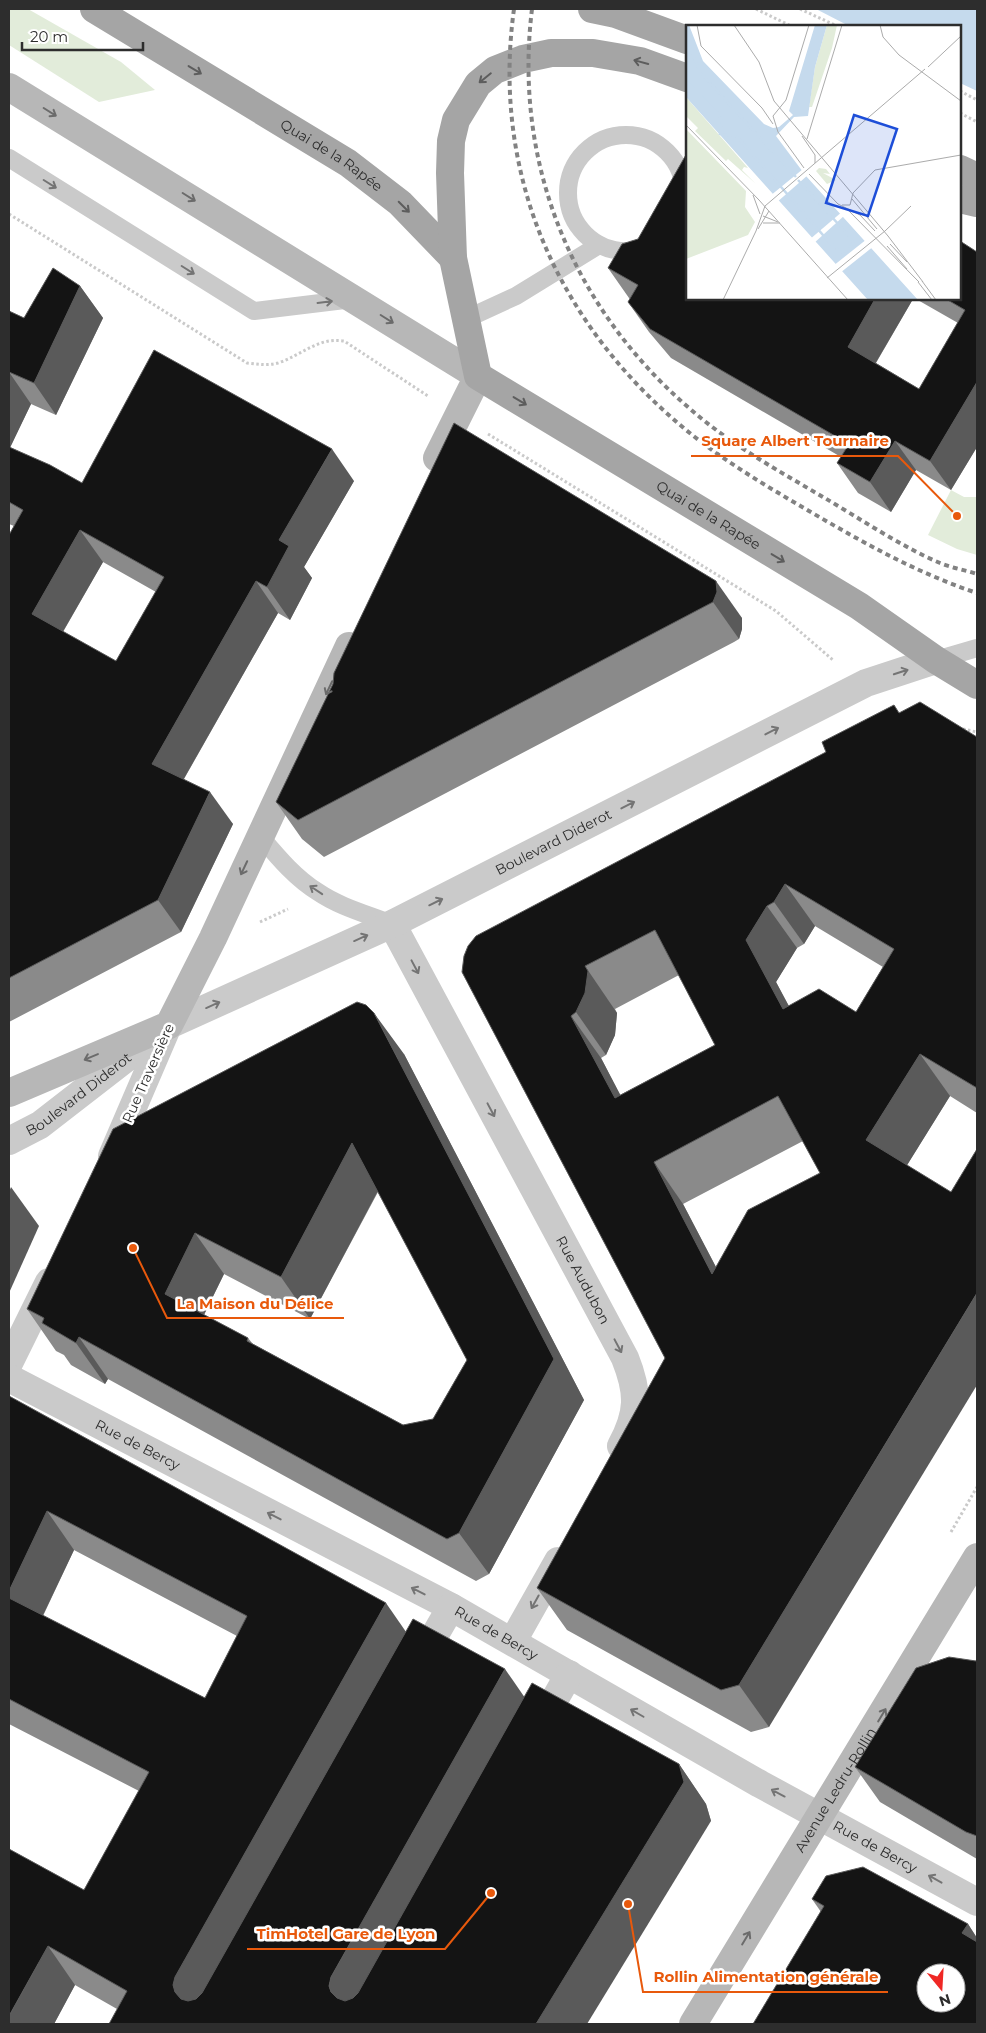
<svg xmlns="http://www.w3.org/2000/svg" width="986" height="2033" viewBox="0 0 986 2033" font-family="Montserrat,sans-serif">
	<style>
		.green { fill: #e2ecda }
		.water { fill: #c5daed }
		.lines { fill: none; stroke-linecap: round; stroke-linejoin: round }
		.path { stroke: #cacaca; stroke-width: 3; stroke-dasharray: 2.5 2.5; stroke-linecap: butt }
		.lane { stroke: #cacaca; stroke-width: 18 }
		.street { stroke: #cacaca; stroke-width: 28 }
		.secondary { stroke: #b7b7b7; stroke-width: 28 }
		.primary { stroke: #a5a5a5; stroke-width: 28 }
		.rail { stroke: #828282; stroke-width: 4; stroke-dasharray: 5 4; stroke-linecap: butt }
		.wall { fill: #8a8a8a; fill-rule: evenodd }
		.shaded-wall { fill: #5a5a5a }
		.building { fill: #141414; stroke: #5a5a5a; fill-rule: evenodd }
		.oneway { stroke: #5d5d5d }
		.oneway2 { stroke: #6b6b6b }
		.oneway3 { stroke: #747474 }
		.labels { text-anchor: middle; stroke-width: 5; stroke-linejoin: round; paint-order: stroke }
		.street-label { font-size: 14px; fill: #2d2d2d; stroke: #fff }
		.inset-river { fill: none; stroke: #c5daed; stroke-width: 2.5 }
		.inset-road { fill: none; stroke: #ababab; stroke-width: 1 }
		.view { fill: #1d4ed8; fill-opacity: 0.15; stroke: #1d4ed8; stroke-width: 2.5 }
		.inset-edge { fill: none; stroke: #2d2d2d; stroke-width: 2.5 }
		.leader { fill: none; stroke: #e8590c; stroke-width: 2 }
		.callout-dot { fill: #e8590c; stroke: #fff; stroke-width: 2 }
		.callout-label { font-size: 15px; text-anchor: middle; font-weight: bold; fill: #e8590c; stroke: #fff; stroke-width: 5; stroke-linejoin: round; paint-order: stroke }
	</style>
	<rect width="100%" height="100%" fill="#fff"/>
	<g class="green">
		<path d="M9,9H28L121,62L155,90L99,102L9,45Z"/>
		<path d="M951,490L964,497H977V555L957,549L928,535Z"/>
	</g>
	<path class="water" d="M816,9H977V91L960,83V26H849Z"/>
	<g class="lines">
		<g class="path">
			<path d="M756,9L791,26"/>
			<path d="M800,9L837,26"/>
			<path d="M960,91L977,100"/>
			<path d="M960,113L977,122"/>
			<path d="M9,214L247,363C258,364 268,366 278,363C302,355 318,337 344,341L428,396"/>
			<path d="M488,434L776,611L833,660"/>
			<path d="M963,729L977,732"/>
			<path d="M260,922L288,909"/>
			<path d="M951,1532L977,1487"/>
		</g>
		<g class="lane">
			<circle cx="626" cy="193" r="58"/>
			<path d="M9,158L254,311L353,299"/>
			<path d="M466,319L516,296L599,245"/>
			<path d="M936,660L977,648"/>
			<path d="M260,836C277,856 295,878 318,892C340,907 367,914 392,924"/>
		</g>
		<g class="street">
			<path id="s1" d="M392,924L625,1358C639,1393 639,1413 621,1446"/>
			<path id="s2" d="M9,1141L40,1125L169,1025L392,924L866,683L936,660"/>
			<path d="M112,1156L167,1028"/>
			<path d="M9,1363L49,1282"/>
			<path id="s3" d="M9,1378L451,1607L760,1784L977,1902"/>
			<path d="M513,1641L558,1561"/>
			<path d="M418,1664L451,1607"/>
			<path d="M538,1729L569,1674"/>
		</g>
		<g class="secondary">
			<path d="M9,87L478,376L437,458"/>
			<path d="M9,1093L169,1025L213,938L349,646"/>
			<path id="s4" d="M693,2024L977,1557"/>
		</g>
		<g class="primary">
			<path id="s5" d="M94,9L348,163L400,203L453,258"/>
			<path d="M592,9L616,14L687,40"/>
			<path id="s6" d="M687,78L640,61L593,53H551L523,59L495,70L478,84L456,120L451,141L450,173L453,258L478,376L859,606L936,660L977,685"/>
			<path d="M960,169L977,177"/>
			<path d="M960,199L977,203"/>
		</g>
		<g class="rail">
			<path d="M514,9C492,167 552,312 671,417C712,454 761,483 809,511C864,543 917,573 977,593"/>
			<path d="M532,9C513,163 572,307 689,408C730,444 777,470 823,497C859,518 902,547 940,563C952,568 965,570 977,574"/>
		</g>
	</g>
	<g class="wall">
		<path d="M977,252V447L951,490L916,470L891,512L858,493L837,463L841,457L671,358L649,332L628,302L630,299L629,298L608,268L687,299H913L876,363L919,389L958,323L916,299H960Z"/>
		<path d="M80,286L103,318L56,415L31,404L10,447L82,483L354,481L304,567L312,578L290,620L278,613L184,779L233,824L181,932L9,1022V535L14,526L9,524V311L24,318ZM103,562L156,592L116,661L63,632Z"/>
		<path d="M454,423L742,618V629L739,639L734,642L324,857L302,839L276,802L333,684Z"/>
		<path d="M977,737V1113L950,1096L907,1165L769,1727L751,1732L567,1630L537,1588L665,1358L462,972ZM815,926L883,967L856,1012L789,1006L776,982L797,948L804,944ZM679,975L715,1045L620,1095L601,1058L606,1055L615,1035L617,1013L615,1009ZM803,1141L820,1173L716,1267L683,1204Z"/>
		<path d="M404,1054L584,1400L489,1574L476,1581L108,1379L105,1384L71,1365L64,1355L56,1351L27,1309ZM378,1192L467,1360L433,1419L403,1425L253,1344L248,1338L204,1315L224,1274L310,1319Z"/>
		<path d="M9,1396L406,1632L525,1697L679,1764L706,1804L711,1821L117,2009L75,1985L54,2024L9,1849L84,1890L139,1791L9,1724ZM74,1550L237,1636L205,1698L43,1616Z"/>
		<path d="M977,1659V1859L880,1802L855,1767L976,1661Z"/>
		<path d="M812,1899L968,1924L977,1938V2024L821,1912Z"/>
	</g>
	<g class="shaded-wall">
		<path d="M80,286L103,318L56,415L34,383Z"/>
		<path d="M875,299H913L868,376L848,347Z"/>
		<path d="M9,372L31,404L9,450Z"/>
		<path d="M977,382V447L951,490L930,461Z"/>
		<path d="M895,441L916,470L891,512L870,482Z"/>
		<path d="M332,449L354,481L304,567L312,578L290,620L267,587L279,540Z"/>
		<path d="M80,530L103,562L54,647L32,614Z"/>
		<path d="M256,581L278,613L174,796L152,764Z"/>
		<path d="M716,581L742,618V629L739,639L713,602Z"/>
		<path d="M210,792L233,824L181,932L158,900Z"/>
		<path d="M785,884L815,926L804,944L774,902Z"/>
		<path d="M767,906L797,948L776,982L813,1052L783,1009L746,940Z"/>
		<path d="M585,966L617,1013L615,1035L606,1055L576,1012Z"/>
		<path d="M374,1013L404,1054L584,1400L489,1574L459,1533L554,1359Z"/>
		<path d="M571,1016L601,1058L644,1140L615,1098Z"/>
		<path d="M920,1054L950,1096L896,1183L866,1140Z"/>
		<path d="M352,1143L381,1185L310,1319L281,1277Z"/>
		<path d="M654,1162L683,1204L742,1317L712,1274Z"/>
		<path d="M11,1187L39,1226L9,1293V1192Z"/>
		<path d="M195,1233L224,1274L194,1335L165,1294Z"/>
		<path d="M977,1293V1385L769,1727L739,1685Z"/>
		<path d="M79,1337L108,1379L105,1384L76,1343Z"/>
		<path d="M47,1511L74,1550L33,1636L9,1601V1591Z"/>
		<path d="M386,1603L413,1642L200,2024L175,1992L173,1985L175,1977Z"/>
		<path d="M505,1669L532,1708L357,2024L331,1992L329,1986L331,1977Z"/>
		<path d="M679,1764L706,1804L711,1821L587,2024H536Z"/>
		<path d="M968,1924L977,1938V1955L962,1933Z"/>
		<path d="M48,1946L75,1985L54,2024H9V2016Z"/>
	</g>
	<g class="building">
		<path d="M687,153V299H875L848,347L919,389L965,310L946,299H960V241L977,252V382L930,461L895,441L870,482L837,463L849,444L650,329L628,302L638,285L608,268L622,244L638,239Z"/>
		<path d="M53,268L80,286L34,383L9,372V311L24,318Z"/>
		<path d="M154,350L332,449L279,540L289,546L267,587L256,581L152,764L210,792L158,900L9,978V535L23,510L9,502V447L50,465L82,483ZM80,530L164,577L116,661L32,614Z"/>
		<path d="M454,423L716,581L717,592L713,602L298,820L276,802L333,684L334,673Z"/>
		<path d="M920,702L977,737V1088L920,1054L866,1140L951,1192L977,1149V1293L739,1685L721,1690L537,1588L665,1358L462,972L464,956L468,946L476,936L826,752L822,742L894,705L899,713ZM785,884L894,949L856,1012L819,989L783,1009L746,940L767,906L774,902ZM655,930L715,1045L615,1098L571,1016L576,1012L585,993L588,971L585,966ZM778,1096L820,1173L748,1210L712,1274L654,1162Z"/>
		<path d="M357,1002L366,1005L374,1013L554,1359L459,1533L447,1539L79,1337L76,1343L42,1323L44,1318L27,1309L113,1129ZM352,1143L467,1360L433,1419L403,1425L247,1341L248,1338L165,1294L195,1233L281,1277Z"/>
		<path d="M9,1396L386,1603L175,1977L173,1985L175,1992L181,1999L188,2001L196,1999L202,1993L413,1619L505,1669L331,1977L329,1986L331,1992L337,1998L345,2001L353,1998L358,1993L532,1683L679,1764L684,1782L536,2024H109L127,1991L48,1946L9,2016V1849L84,1890L149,1772L9,1699V1598L205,1698L247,1616L47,1511L9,1591Z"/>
		<path d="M949,1657L976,1661L977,1659V1836L966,1832L855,1767L916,1668Z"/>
		<path d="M863,1867L968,1924L962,1933L977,1942V2024H753L824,1906L812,1899L826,1876ZM926,1973H956V2003H926Z"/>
	</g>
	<defs><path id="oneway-shaft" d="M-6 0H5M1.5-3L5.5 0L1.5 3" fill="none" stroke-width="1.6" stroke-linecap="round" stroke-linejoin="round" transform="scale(1.25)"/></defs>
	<g class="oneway">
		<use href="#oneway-shaft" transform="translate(641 62) rotate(-165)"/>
		<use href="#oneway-shaft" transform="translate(195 70) rotate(31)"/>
		<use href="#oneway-shaft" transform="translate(485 78) rotate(141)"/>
		<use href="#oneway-shaft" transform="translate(404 207) rotate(45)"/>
		<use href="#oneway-shaft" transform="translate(520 401) rotate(31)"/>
		<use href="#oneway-shaft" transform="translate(778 558) rotate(31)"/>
	</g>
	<g class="oneway2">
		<use href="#oneway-shaft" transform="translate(50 112) rotate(32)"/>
		<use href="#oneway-shaft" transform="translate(189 197) rotate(32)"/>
		<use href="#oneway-shaft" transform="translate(387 319) rotate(32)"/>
		<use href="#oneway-shaft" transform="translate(329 688) rotate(115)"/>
		<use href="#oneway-shaft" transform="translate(244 868) rotate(115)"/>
		<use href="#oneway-shaft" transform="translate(91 1057) rotate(157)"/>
		<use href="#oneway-shaft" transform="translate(882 1715) rotate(-59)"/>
		<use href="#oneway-shaft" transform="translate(746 1938) rotate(-59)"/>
	</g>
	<g class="oneway3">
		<use href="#oneway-shaft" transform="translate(50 184) rotate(32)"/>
		<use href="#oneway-shaft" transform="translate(188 270) rotate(32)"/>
		<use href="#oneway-shaft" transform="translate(325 302) rotate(-7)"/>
		<use href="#oneway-shaft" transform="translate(901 672) rotate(-18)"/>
		<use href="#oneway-shaft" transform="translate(772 731) rotate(-27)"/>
		<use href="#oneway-shaft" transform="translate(628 805) rotate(-27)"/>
		<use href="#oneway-shaft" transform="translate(316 890) rotate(-146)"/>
		<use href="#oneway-shaft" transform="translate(436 902) rotate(-26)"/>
		<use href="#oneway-shaft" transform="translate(361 938) rotate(-24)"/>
		<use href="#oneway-shaft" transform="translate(415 967) rotate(62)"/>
		<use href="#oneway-shaft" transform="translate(213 1005) rotate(-24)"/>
		<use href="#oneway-shaft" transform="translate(491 1110) rotate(62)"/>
		<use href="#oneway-shaft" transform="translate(618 1346) rotate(62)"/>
		<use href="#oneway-shaft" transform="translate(274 1516) rotate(-153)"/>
		<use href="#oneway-shaft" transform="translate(418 1591) rotate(-153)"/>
		<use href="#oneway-shaft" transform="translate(535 1602) rotate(119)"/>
		<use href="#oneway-shaft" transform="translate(637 1713) rotate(-150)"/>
		<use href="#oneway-shaft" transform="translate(778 1793) rotate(-152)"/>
		<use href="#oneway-shaft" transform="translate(935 1879) rotate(-151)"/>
	</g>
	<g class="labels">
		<g class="street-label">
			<text dy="5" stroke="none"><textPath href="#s5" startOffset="279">Quai de la Rapée</textPath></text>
			<text dy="5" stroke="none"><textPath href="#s6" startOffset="791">Quai de la Rapée</textPath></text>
			<text dy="5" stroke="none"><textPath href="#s2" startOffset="624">Boulevard Diderot</textPath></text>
			<text transform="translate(148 1073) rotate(-66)" y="5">Rue Traversière</text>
			<text dy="5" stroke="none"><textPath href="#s2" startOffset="84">Boulevard Diderot</textPath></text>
			<text dy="5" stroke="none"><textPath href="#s1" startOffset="404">Rue Audubon</textPath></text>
			<text dy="5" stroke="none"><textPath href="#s3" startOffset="145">Rue de Bercy</textPath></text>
			<text dy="5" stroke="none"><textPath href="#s3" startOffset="550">Rue de Bercy</textPath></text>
			<text dy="5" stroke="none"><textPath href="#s4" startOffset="274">Avenue Ledru-Rollin</textPath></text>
			<text dy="5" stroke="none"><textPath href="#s3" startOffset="985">Rue de Bercy</textPath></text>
		</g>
	</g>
	<g transform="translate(686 25)">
		<rect width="275" height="275" fill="#fff"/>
		<path d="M141,0H151L146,23L126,82H123L129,42ZM0,72L62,143L58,142L56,145L70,159L42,134L40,136L9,106L12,103L0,91ZM0,104L60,166L59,182L69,197L62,210L0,234ZM133,143L140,144L144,149L137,148L150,155L141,159L130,146Z" fill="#e2ecda"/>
		<path d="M0,0H3L17,36L78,99L87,103L93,102L107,90L103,86L129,0H141L129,42L122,91L108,92L90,111L120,151L232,275H182L0,72Z" fill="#c5daed"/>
		<path d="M117,144L122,150L90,178L84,171ZM157,186L159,190L127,219L123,215ZM181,214L188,221L154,248L147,241Z" fill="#fff"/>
		<path class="inset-river" d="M0,13L14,47L110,152M0,56L31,87L36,96L34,109L49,111L55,116L144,218L155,227L163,225L167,217L165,213L112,155"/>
		<path class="inset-road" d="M11,0L15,21L76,83L87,99M48,0L73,37L88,76L202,211L237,257M194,0L197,12L213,30L275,76M242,42L275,11M0,100L73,175L162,275M116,111L129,130V138M121,114L156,0M118,143L92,107L87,91L100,75L123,0M123,149L152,179L174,190L189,206M167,168L189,145L275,130M67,170L74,189M166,174L191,204M156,180H164L167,168M162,185L233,257M77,191L92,197M77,198H94M72,204L83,186M204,219L221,237M201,221L221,244M141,253L199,206L225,181M236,256L250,275M232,257L246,275M37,275L70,206L79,181L239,44"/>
		<path class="view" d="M168,90L211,104L182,191L140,178Z"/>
		<rect width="275" height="275" class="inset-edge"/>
	</g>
	<path class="leader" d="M957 516L898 456H691M133 1248L167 1318H344M491 1893L445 1949H247M628 1904L643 1992H888"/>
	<g class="callout-dot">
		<circle cx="957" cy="516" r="5"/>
		<circle cx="133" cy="1248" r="5"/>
		<circle cx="491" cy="1893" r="5"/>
		<circle cx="628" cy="1904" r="5"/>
	</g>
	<g class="callout-label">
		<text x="795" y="446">Square Albert Tournaire</text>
		<text x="255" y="1309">La Maison du Délice</text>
		<text x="346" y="1939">TimHotel Gare de Lyon</text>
		<text x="766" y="1982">Rollin Alimentation générale</text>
	</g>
	<rect width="986" height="2033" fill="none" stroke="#2d2d2d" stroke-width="20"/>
	<g transform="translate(941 1988) rotate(162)"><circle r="24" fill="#ffffff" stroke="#ababab"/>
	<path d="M0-4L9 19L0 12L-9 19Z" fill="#ef2825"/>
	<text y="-8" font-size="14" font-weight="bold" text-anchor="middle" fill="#2d2d2d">N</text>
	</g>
	<path d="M22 42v8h121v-8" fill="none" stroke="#2d2d2d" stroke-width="2.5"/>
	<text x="30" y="42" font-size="15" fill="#2d2d2d" stroke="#ffffff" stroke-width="4" paint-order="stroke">20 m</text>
</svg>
